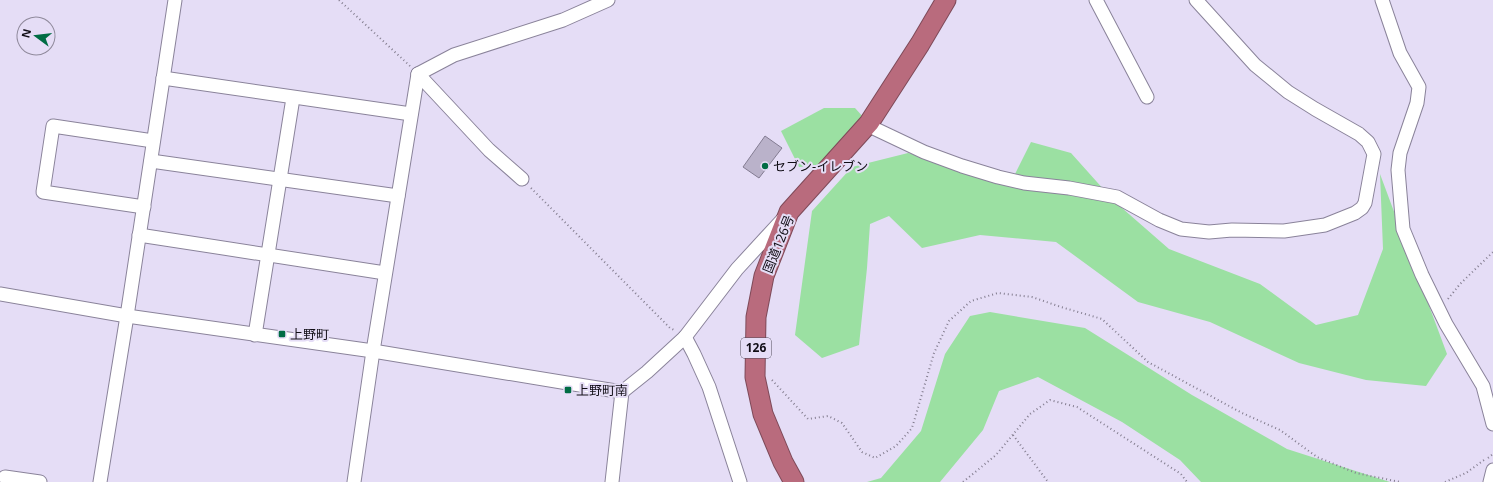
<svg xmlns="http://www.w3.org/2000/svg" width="1493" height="482" viewBox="0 0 1493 482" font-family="'Noto Sans','Noto Sans JP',sans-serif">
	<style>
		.green { fill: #9be0a2 }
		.building { fill: #bab2ca; stroke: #837c92 }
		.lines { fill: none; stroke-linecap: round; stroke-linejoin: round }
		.minor-casing { stroke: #8a839a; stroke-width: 15 }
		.highway-casing { stroke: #7e4a59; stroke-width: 21 }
		.path { stroke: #847e90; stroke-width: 2; stroke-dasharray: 1 3; stroke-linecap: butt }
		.minor { stroke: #fff; stroke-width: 13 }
		.highway { stroke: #b96b7d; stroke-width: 19 }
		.poi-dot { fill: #006c44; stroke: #e5ddf6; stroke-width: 1.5 }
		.labels { text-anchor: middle; stroke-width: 4; stroke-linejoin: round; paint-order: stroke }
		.shield { fill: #e5ddf6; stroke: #504b58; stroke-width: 1 }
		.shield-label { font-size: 12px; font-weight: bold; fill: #100d15 }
		.poi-label { font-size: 13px; fill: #100d15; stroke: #e5ddf6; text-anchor: start }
		.street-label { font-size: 13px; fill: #100d15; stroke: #e5ddf6 }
	</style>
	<rect width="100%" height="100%" fill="#e5ddf6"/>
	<g class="green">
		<path d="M824,108H855L864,118L821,165L799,167L781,131Z"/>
		<path d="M1031,142L1071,153L1114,201L1169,249L1260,284L1316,325L1358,315L1383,249L1380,174L1447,354L1426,386L1366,380L1299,363L1210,322L1138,302L1056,242L980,235L922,248L889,216L870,224L867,268L859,345L822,358L795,335L812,211L852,167L908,153L982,173L1013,178Z"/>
		<path d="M990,312L1085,328L1192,395L1287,449L1390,482H1201L1180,460L1122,422L1038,377L999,391L983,430L940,482H867L881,478L921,431L945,354L970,316Z"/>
	</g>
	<path class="building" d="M765,136L782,148L759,178L743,167Z"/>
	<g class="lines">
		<g class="minor-casing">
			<g id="minor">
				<path d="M1096,0L1147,97"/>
				<path d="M1382,0L1400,53L1419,87L1417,103L1400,153L1398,170L1403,229L1422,275L1446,324L1483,386L1493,424"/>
				<path d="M418,74L454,55L563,20L608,0"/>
				<path d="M418,74L489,150L522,179"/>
				<path d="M163,78L411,114"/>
				<path d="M867,125L924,152L962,166L998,177L1024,183L1069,188L1117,197L1159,220L1181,229L1209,232L1232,230L1284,231L1325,225L1355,213L1362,208L1365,203L1374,154L1368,142L1359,134L1315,109L1288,92L1255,65L1196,0"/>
				<path d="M151,161L398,196"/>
				<path d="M144,207L43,192L53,126L153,141"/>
				<path d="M139,235L385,273"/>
				<path d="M0,294L127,316L373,351L622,392L647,372L685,337L737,269L783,219"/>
				<path d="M255,335L293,98"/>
				<path d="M685,337L694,354L709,387L740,482"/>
				<path d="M5,477L40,482"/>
				<path d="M100,482L127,316L175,0"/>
				<path d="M354,482L373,351L418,74"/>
				<path d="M612,482L622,392"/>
				<path d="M1490,482L1493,470"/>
			</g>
		</g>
		<g class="highway-casing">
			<path id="highway" d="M794,482L783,462L763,414L755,377L756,317L764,276L789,212L869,123L920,44L946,0"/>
		</g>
		<g class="path">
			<path d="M339,0L410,66"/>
			<path d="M531,188L670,328L674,330"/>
			<path d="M1448,299L1460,284L1493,252"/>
			<path d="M772,380L808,419L828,416L842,423L862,452L875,458L896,446L912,428L934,353L949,321L971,301L998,293L1032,297L1061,307L1102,319L1148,362L1242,413L1280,430L1317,457L1356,473L1400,482"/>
			<path d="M1013,435L1048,482"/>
			<path d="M1488,458L1493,454"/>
			<path d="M963,482L996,455L1030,414L1050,400L1077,407L1181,474L1187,482"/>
			<path d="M1445,482L1466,473L1484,460"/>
		</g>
		<use href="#minor" class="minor"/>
		<use href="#highway" class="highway"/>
	</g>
	<g class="poi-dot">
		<circle cx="765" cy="166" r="4"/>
		<rect x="278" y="330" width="8" height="8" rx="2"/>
		<rect x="564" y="386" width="8" height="8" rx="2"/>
	</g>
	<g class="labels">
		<rect class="shield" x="741" y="338" width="30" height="20" rx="3"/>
		<g class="shield-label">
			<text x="756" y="352">126</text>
		</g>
		<g class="poi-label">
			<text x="773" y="171">セブン-イレブン</text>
			<text x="290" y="339">上野町</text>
			<text x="576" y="395">上野町南</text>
		</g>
		<g class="street-label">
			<text transform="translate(778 244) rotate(-68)" y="5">国道126号</text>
		</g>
	</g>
	<g transform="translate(36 36) rotate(285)"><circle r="19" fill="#e5ddf6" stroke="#908a9c"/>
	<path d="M0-3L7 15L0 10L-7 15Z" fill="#006c44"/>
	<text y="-6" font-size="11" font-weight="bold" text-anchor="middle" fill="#100d15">N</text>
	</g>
</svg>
